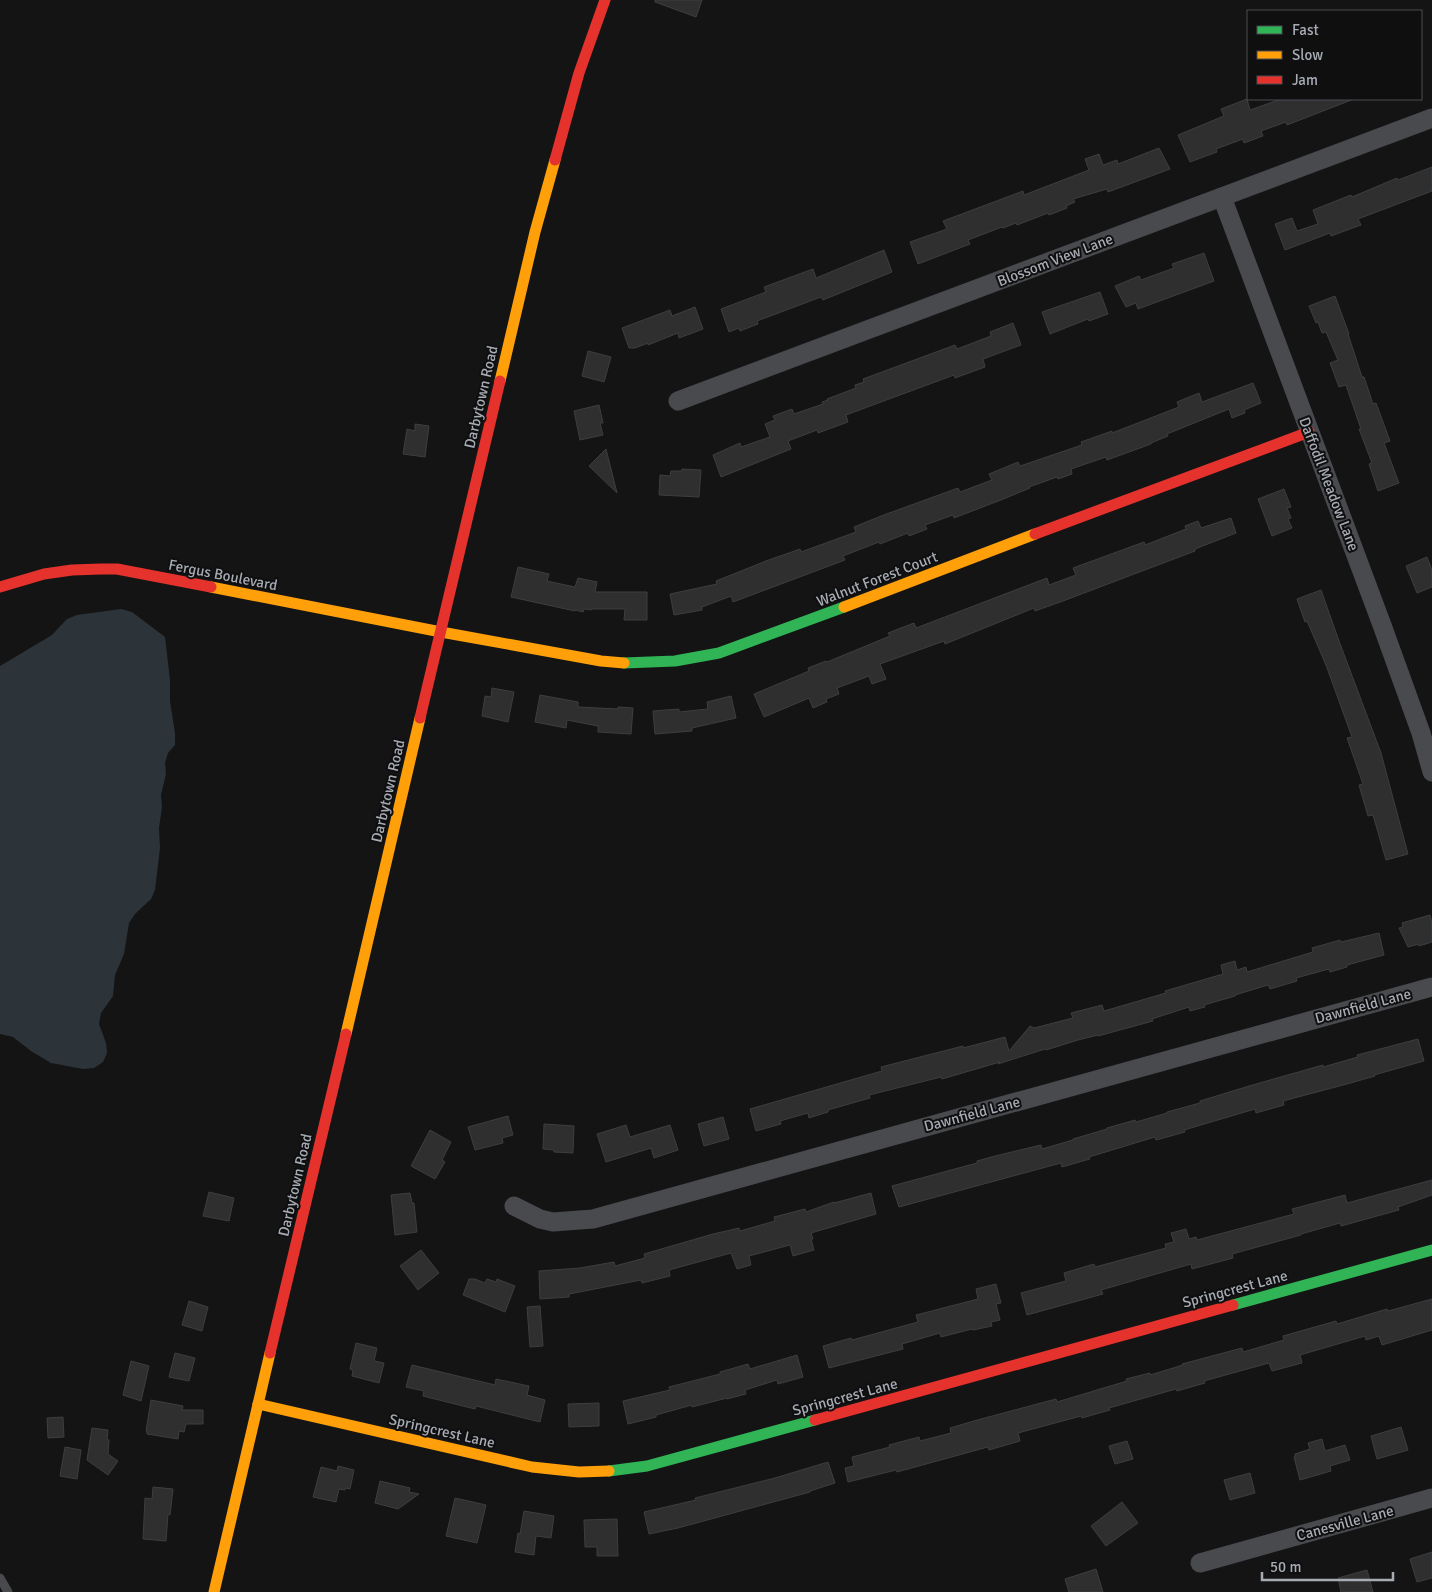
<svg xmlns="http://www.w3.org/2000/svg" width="1432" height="1592" viewBox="0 0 1432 1592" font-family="Signika,sans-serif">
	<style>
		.water { fill: #2c3339 }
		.building { fill: #2f2f30; stroke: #3d3e41 }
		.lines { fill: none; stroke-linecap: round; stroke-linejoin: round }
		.lane { stroke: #494a4d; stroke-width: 9 }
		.street { stroke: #494a4d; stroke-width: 19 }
		.fast { stroke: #30b455; stroke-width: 11 }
		.slow { stroke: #ff9f0a; stroke-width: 11 }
		.jam { stroke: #e5322d; stroke-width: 11 }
		.labels { text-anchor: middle; stroke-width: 4; stroke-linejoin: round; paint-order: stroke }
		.street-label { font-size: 15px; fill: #a7abb4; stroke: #0f0f10 }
	</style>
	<rect width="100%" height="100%" fill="#141415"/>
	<path class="water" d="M121,609L132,612L165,637L170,680V701L175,733V745L168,753L165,763L166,774L161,795L162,807L159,828L160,848L155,890L151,899L135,914L129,923L124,954L115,975L113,996L101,1013L99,1024L106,1043L107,1053L103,1062L94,1068L83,1069L51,1063L31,1051L13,1037L0,1034V666L52,635L67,619L77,615Z"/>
	<g class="building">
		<path d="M655,0H702L696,17L655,2Z"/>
		<path d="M1247,99L1250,110L1281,99H1354L1287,125L1286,122L1261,131L1263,136L1244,143L1243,139L1216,149L1217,152L1190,162L1178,135L1224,116L1221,109Z"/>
		<path d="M1159,148L1170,169L1108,192L1107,189L1073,199L1075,202L1066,206L1067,208L1049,215L1048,213L1017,225L1016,223L1003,228L1002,227L968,240L970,244L918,264L910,242L947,229L943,221L1023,191L1024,195L1089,170L1085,159L1099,154L1103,165L1117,160L1118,164Z"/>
		<path d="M1432,167V191L1358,219L1361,225L1331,236L1330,233L1285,250L1275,224L1292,218L1297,231L1318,224L1313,210L1351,195L1352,197L1397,178L1398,180Z"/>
		<path d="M884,250L892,272L823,300L821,297L757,321L758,324L740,331L739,328L729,332L721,309L766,292L764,287L813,269L816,278Z"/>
		<path d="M1204,253L1214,281L1138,309L1136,303L1126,307L1115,286L1139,276L1141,280L1174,268L1172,264Z"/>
		<path d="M1100,292L1108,314L1089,321L1088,319L1050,334L1042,312Z"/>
		<path d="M1335,296L1349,334H1348L1362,377H1364L1373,404L1376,403L1390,441L1384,443L1399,483L1378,491L1369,464L1372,463L1359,429H1361L1346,385L1339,387L1330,363L1338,360L1326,332L1322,333L1318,322L1316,323L1309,306Z"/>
		<path d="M695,307L703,329L679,338L678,333L648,345V343L635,348H629L622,328L670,310L672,316Z"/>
		<path d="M1013,323L1021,345L983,359L985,367L955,378L954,375L846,415L848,422L818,433L817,430L788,441L791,449L721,477L713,455L740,443L741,447L770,437L765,424L775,420L773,416L792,409L794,414L823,404L822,402L828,400L827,399L856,388L855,385L864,382L863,379L955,345L957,349L991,336L990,332Z"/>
		<path d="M588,351L611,357L604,382L582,376Z"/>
		<path d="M1253,383L1261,403L1244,410L1245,413L1232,418L1229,409L1167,434L1168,436L1151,443V444L1107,460L1106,457L1071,469L1072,474L1058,479L1057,477L1029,487L1030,488L1001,500L954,518L953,515L925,525L927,529L909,536L908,533L880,544L879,542L843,556L845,560L733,602L731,596L702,607V610L674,615L670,594L717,584L716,581L766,561L800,549L801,552L856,532L854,527L881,516L958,488L960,492L992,480L989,474L1018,462L1020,466L1082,445L1081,442L1112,431V433L1179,407L1177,402L1199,393L1202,402Z"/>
		<path d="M599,405L603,423H600L603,435L580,440L574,411Z"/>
		<path d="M415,424L429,426L425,457L403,454L407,429L415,431Z"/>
		<path d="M606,449L617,493L589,466Z"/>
		<path d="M682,469L701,470L699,497L659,495L660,475L670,476L671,471H682Z"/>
		<path d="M1284,489L1291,507L1287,508L1291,518L1288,519L1292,528L1272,536L1258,499Z"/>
		<path d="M1231,518L1236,533L1195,549V551L1063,601L1035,611L1034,608L945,644L944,641L880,664L886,679L872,684L869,676L837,688L839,694L826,699L827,702L813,708L809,698L764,717L754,694L809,671L808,668L826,661L827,662L890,636L888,633L914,623L916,628L1047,578L1049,585L1076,575L1073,568L1144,542L1145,545L1186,529L1185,526L1198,521L1201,528Z"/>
		<path d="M1427,557L1432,570V587L1417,593L1406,566Z"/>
		<path d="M518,567L549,574L547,581L575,587L578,578L597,582L595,592H647V620H624L625,609H591V610L584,609L583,612L575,610V611L511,597Z"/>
		<path d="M1321,590L1339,641L1381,753L1408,854L1386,860L1373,815L1368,816L1359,785L1363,784L1347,738L1352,737L1326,665L1307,621L1305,622L1297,599Z"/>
		<path d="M492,688L514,692L508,722L482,716L485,696L491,697Z"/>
		<path d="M540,695L578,702V707L618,709V707L633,708L631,734L598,732V726L567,720L566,728L535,722Z"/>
		<path d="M731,696L736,718L692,728V731L655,734L653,711L679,709V712L708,709L707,702Z"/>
		<path d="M1430,915L1432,923V942L1419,946V944L1408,947L1399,928L1403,927L1402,923Z"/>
		<path d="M1379,933L1384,955L1347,965V967L1330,972L1329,969L1296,978L1297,981L1270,989L1268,985L1235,995V996L1204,1005L1205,1007L1190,1011L1189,1007L1152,1019L1153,1021L1098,1036V1035L1078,1040L1046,1050L1045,1049L998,1064L1000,1062L942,1079L941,1077L869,1095L870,1098L828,1110V1112L809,1118L808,1113L780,1121L781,1124L756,1131L750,1109L882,1071L881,1067L963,1046V1048L1005,1037L1009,1051L1030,1026L1034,1028L1073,1018L1071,1013L1102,1005L1104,1011L1166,993L1165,991L1223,974L1221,965L1235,961L1237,970L1246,967L1247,972L1313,952L1312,948L1340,940L1341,942Z"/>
		<path d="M1418,1039L1424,1061L1374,1075L1375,1076L1347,1084L1283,1101L1284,1105L1256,1113L1255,1109L1184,1130L1185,1132L1156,1140L1155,1137L1089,1157L1090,1159L1062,1167L1061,1163L899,1207L892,1186L977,1163V1161L995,1156L1041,1145L1042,1149L1073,1140V1139L1107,1129V1128L1135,1120L1136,1122L1167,1113V1112L1200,1103V1101L1249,1086L1323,1065V1067L1358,1057L1357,1055Z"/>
		<path d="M508,1116L513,1135L502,1138L503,1143L475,1150L468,1127Z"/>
		<path d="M723,1117L729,1139L704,1146L698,1124Z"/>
		<path d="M544,1124L574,1126L573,1153L554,1152V1150L543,1149Z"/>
		<path d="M626,1125L630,1137L670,1125L678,1150L654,1158L651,1148L606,1162L597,1134Z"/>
		<path d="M430,1130L451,1142L442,1160L445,1162L435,1179L411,1166Z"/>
		<path d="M1432,1180V1195L1398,1207L1399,1210L1341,1226L1340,1223L1301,1234V1235L1232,1254L1233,1258L1192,1269L1191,1264L1101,1290L1103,1294L1027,1315L1021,1293L1066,1281L1064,1273L1094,1264L1095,1267L1166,1248L1165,1244L1174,1242L1171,1233L1186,1229L1189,1239L1196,1237L1197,1240L1294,1214L1292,1209L1345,1195L1347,1203Z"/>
		<path d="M209,1192L234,1198L229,1221L203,1216Z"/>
		<path d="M410,1193L412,1203H414L417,1232L395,1235L391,1195Z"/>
		<path d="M871,1193L876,1214L811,1233L813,1239H811L814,1250L793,1256L790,1245L749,1256L751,1265L737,1269L731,1253L669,1270L670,1276L642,1283L641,1280L569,1294V1297L540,1299L539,1271L580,1268L614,1262L615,1266L645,1258L644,1254L713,1234L739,1228L740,1231L775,1221L774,1217L805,1209L806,1212L834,1202V1203Z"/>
		<path d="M421,1250L439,1273L418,1290L400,1266Z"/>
		<path d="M469,1279H475L485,1283L487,1279L496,1282L497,1279L515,1286L505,1312L463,1295Z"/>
		<path d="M996,1284L1001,1303L996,1304L1000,1320L991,1322L992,1326L973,1330L972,1329L941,1337L940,1333L902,1344L903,1349L829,1368L823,1346L851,1338L852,1340L918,1322L916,1315L978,1299L976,1289Z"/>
		<path d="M1432,1299V1330L1382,1345L1379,1336L1366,1340L1365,1336L1300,1355L1302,1363L1272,1371L1269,1363L1204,1381L1205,1383L1177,1391L1176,1389L1109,1408L1110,1410L1082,1418L1081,1416L1018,1433L1020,1441L989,1450L988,1447L897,1472L896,1470L848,1482L845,1468L854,1466L852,1457L890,1447L889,1445L919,1437L920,1441L951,1433L950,1428L981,1419L1056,1399L1057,1402L1127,1381L1126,1379L1150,1373V1375L1183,1365L1182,1364L1242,1348L1243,1352L1284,1340L1283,1336L1336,1321L1337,1324L1387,1309L1388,1311Z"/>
		<path d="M189,1301L208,1307L202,1331L182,1325Z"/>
		<path d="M540,1306L543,1346L530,1347L527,1307Z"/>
		<path d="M356,1343L377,1348L374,1361L384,1363L379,1383L352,1376L353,1370L350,1369Z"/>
		<path d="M175,1353L195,1358L189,1381L169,1377Z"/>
		<path d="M797,1355L803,1377L778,1384L777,1380L745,1390L746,1394L727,1399V1398L692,1407V1405L656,1415V1417L628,1424L623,1401L670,1390L669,1387L720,1374V1372L748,1364L750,1369Z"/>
		<path d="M131,1361L149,1366L141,1401L123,1395Z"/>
		<path d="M412,1365L495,1385L496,1379L529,1386L527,1395L545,1400L540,1422L476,1406L475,1409L423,1396L424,1391L406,1387Z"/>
		<path d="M151,1400L183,1406L182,1410H203V1424H186L184,1432L179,1431L178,1439L147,1434V1431H146Z"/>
		<path d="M599,1403V1426L569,1427L568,1404Z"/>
		<path d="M63,1417L64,1437L48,1438L47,1418Z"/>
		<path d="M1401,1427L1408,1450L1377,1459L1371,1436Z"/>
		<path d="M92,1428L108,1430L107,1439L109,1440L108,1454L118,1461L108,1475L87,1460Z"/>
		<path d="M1322,1439L1325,1451L1345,1445L1350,1460L1330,1466L1331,1471L1300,1480L1294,1457H1295V1454L1310,1449L1308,1443Z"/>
		<path d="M1127,1441L1133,1459L1115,1464L1109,1446Z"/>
		<path d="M65,1447L81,1450L77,1479L60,1476Z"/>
		<path d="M828,1462L835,1483L810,1491V1492L678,1528L649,1534L644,1512L696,1500L695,1498L775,1478Z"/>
		<path d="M338,1466L354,1470L350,1489L345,1488V1490L339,1489L336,1502L313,1497L321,1467L337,1471Z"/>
		<path d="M1250,1473L1255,1493L1230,1500L1224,1480Z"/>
		<path d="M380,1481L410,1488L409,1492L419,1494L398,1509L375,1503Z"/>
		<path d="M153,1487L173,1489L170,1515L168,1514L166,1541L143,1539L145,1498L152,1499Z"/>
		<path d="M455,1498L486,1505L477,1543L446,1536Z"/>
		<path d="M1122,1502L1138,1523L1106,1546L1091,1526Z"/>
		<path d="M524,1511L554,1516L551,1538L536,1536L534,1555L515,1552L518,1533L520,1534Z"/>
		<path d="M617,1519L618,1556H597V1547H585L584,1520Z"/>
		<path d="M1432,1552V1578L1417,1582L1410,1559Z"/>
		<path d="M1096,1569L1103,1592H1069L1065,1579Z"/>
		<path d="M1367,1570L1373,1592H1341L1338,1578Z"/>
	</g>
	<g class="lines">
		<path class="lane" d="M0,1578L8,1592"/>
		<g class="street">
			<path d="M1222,197L1382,625L1421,733L1432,772"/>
			<path d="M678,401L1432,118"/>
			<path d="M514,1206L540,1219L553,1222L593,1219L1432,987"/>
			<path d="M1200,1563L1432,1498"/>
		</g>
		<g class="fast">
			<path d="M624,663L675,661L719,653L844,607"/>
			<path d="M1233,1305L1432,1250"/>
			<path d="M609,1471L647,1466L815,1420"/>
		</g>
		<g class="slow">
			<path d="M500,381L535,232L555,160"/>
			<path d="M211,587L441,632L601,661L624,663"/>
			<path d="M844,607L1035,534"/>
			<path d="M346,1034L420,718"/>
			<path d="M258,1404L532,1467L579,1472L609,1471"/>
			<path d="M214,1592L270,1353"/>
		</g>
		<g class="jam">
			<path d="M555,160L579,73L605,0"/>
			<path d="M1035,534L1309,432"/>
			<path d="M0,587L44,574L72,570L101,569H117L211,587"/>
			<path d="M420,718L500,381"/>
			<path d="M270,1353L346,1034"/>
			<path d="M815,1420L1233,1305"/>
		</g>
	</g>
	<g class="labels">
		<g class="street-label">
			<text transform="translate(1055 260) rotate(-21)" y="5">Blossom View Lane</text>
			<text transform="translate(481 397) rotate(-77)" y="5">Darbytown Road</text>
			<text transform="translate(1329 484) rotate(69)" y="5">Daffodil Meadow Lane</text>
			<text transform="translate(223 575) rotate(11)" y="5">Fergus Boulevard</text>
			<text transform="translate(877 579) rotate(-21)" y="5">Walnut Forest Court</text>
			<text transform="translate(388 791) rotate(-77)" y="5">Darbytown Road</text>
			<text transform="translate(1363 1006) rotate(-15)" y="5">Dawnfield Lane</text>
			<text transform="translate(972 1114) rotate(-15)" y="5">Dawnfield Lane</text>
			<text transform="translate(295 1185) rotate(-77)" y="5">Darbytown Road</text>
			<text transform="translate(1235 1289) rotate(-15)" y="5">Springcrest Lane</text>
			<text transform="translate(845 1397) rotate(-15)" y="5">Springcrest Lane</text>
			<text transform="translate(442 1431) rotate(13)" y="5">Springcrest Lane</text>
			<text transform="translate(1345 1523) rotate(-15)" y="5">Canesville Lane</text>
		</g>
	</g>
	<rect x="1247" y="10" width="175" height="90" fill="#0f0f10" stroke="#4c4d52"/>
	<rect x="1257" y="26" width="25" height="8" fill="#30b455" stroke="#4c4d52"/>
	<text x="1292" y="35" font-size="15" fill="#a7abb4">Fast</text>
	<rect x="1257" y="51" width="25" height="8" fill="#ff9f0a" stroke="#4c4d52"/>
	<text x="1292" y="60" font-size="15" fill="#a7abb4">Slow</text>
	<rect x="1257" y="76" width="25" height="8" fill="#e5322d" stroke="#4c4d52"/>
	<text x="1292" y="85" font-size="15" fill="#a7abb4">Jam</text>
	<path d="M1262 1572v8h131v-8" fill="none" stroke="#a7abb4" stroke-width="2.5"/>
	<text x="1270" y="1572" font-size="15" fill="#a7abb4" stroke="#0f0f10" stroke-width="4" paint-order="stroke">50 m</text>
</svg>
